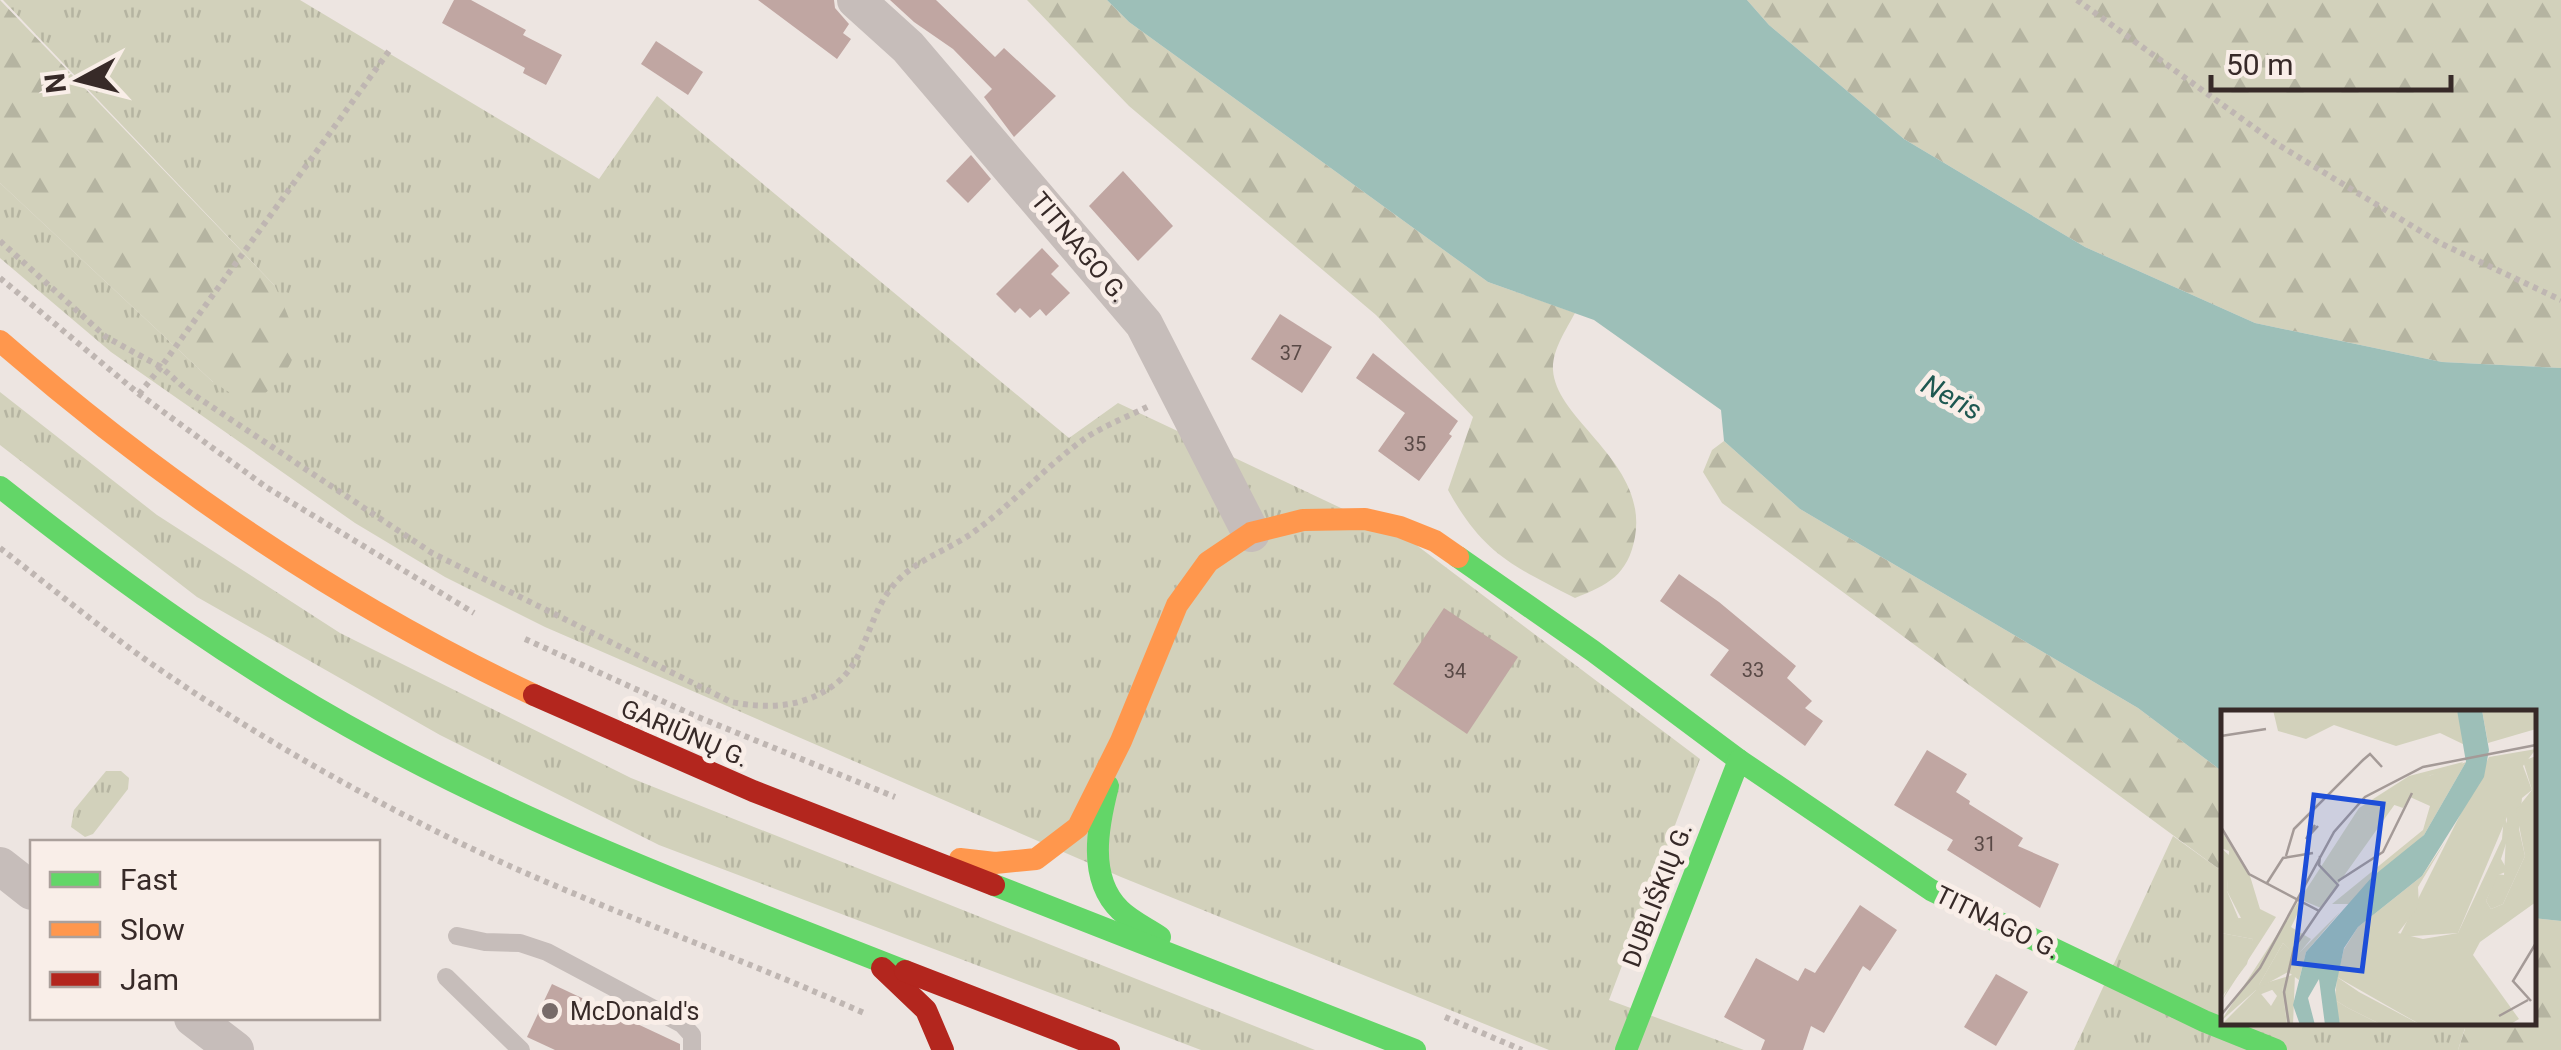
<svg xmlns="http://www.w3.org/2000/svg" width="2561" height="1050" viewBox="0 0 2561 1050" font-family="Roboto,sans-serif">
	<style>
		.grass { fill: url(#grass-tufts) }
		.forest { fill: url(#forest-firs) }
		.water { fill: #9dbfb8 }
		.building { fill: #c0a6a2 }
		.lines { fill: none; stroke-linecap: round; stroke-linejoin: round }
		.path { stroke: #bfb6b2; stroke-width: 6; stroke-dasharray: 5 5; stroke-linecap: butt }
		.lane { stroke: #c6bdba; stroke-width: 18 }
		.street { stroke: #c6bdba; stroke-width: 38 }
		.fast { stroke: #63d668; stroke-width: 22 }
		.slow { stroke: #ff974d; stroke-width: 22 }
		.jam { stroke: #b3261e; stroke-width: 22 }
		.poi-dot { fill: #776b69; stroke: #f9eee8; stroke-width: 4 }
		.labels { text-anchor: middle; stroke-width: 10; stroke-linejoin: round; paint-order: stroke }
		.number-label { font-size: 20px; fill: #594946 }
		.street-label { font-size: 25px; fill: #372a28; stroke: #f9eee8 }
		.poi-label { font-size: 25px; fill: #372a28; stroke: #f9eee8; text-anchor: start }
		.water-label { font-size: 28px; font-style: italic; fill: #1e5851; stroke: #f9eee8 }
		.inset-road { fill: none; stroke: #a49a97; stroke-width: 2.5 }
		.view { fill: #1d4ed8; fill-opacity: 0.15; stroke: #1d4ed8; stroke-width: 5 }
		.inset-edge { fill: none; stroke: #372a28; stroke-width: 5 }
	</style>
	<defs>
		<pattern id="grass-tufts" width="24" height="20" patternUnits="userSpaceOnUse" patternTransform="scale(2.5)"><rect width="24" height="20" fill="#d2d1bb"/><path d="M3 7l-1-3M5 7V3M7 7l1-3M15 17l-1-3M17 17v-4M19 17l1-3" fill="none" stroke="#b5b4a1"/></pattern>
		<pattern id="forest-firs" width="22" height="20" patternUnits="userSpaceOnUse" patternTransform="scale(2.5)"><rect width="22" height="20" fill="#d2d1bb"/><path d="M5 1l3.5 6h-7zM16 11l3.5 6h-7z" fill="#b5b4a1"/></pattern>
	</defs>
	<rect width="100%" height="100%" fill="#ede5e1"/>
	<g class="grass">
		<path d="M3,0H300L599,179L657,96L1069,438L1118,403L1411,541L1700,759L1609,1000L1744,1050H1549L1121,877L545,627L445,577L355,523L111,352L0,258V183L213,382L275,286Z"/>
		<path d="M0,392L157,515L340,633L631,778L1315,1050H1201L659,845L440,735L197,597L0,445Z"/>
		<path d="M106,771H121L129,778L128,789L93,834L85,837L71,827L74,810Z"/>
		<path d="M2173,836L2223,872L2224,1022H2449L2465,1028L2458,1050H2074Z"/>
	</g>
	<g class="forest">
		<path d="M0,0L275,286C299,340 309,356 260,398L235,396L213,382L0,183Z"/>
		<path d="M1027,0H1107L1129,22L1488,282L1575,313C1566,330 1552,350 1553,370C1556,421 1648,462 1635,537C1628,575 1608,585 1575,598C1513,566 1483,554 1448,490L1473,417L1376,315L1129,106Z"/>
		<path d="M1747,0H2561V368L2442,362L2255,323L2085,247L1904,139L1769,25Z"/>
		<path d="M1724,441L1800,509L2138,708L2223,772V872L1722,503L1703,472L1712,450Z"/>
		<path d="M2534,918L2561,921V1050H2458L2465,1029L2449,1023L2534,1022Z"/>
	</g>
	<path class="water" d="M1107,0H1747L1769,25L1904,139L2085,247L2255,323L2442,362L2561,368V921L2534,918V712H2224L2223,772L2138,708L1800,509L1724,441L1721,410L1594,320L1488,282L1129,22Z"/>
	<g class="building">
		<path d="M454,0H471L526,30L523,35L562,55L546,85L523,73L525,68L442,23Z"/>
		<path d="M758,0H834L835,8L849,24L843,33L851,39L837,59Z"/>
		<path d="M890,0H936L995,57L1004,48L1056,96L1014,137L984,97L992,89L953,49L914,22Z"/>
		<path d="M656,41L703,72L688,95L641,64Z"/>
		<path d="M971,155L991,179L968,203L946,181Z"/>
		<path d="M1123,171L1173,226L1138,261L1089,206Z"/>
		<path d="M1042,248L1059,266L1051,274L1070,293L1046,316L1040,309L1030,318L1020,308L1015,313L996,294Z"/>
		<path d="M1280,314L1332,347L1302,393L1251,359Z"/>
		<path d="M1373,353L1458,421L1449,434L1452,436L1419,481L1378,451L1405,413L1356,378Z"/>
		<path d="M1679,574L1719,602L1796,666L1787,678L1812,701L1805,708L1823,721L1805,746L1710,675L1729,650L1660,601Z"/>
		<path d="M1444,608L1518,657L1467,734L1393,684Z"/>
		<path d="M1927,750L1967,774L1956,792L1970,801L1969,804L2023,838L2018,846L2059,864L2040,908L1947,850L1953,840L1894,805Z"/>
		<path d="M1860,905L1897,930L1870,971L1863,966L1824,1033L1811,1026L1803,1050H1761L1765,1040L1724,1017L1756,958L1798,981L1805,968L1815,973Z"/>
		<path d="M1996,974L2028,992L1996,1046L1964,1027Z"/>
		<path d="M552,984L680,1044V1050H555L527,1037Z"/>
	</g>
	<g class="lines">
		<g class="path">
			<path d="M2077,0L2277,144L2440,243L2561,300"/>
			<path d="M0,241L106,337L161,367L389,51"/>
			<path d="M0,278L139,394L266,487L474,613"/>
			<path d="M139,394L161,367L188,391L432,553L731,702C768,709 803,708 834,685C866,662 868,616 892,587C913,560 948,551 975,531C1014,503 1047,465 1087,437C1106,425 1129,416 1149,406"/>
			<path d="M0,548C44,582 87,617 132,650C234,723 347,788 460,843C592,906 732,954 866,1014"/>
			<path d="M525,639L693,715L895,797"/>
			<path d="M1445,1017L1522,1050"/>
		</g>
		<g class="lane">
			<path d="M457,936L485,942L520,943L547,952L682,1024L692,1035V1050"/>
			<path d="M446,977L521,1050"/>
		</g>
		<g class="street">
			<path d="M856,0L908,47L1144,324L1251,533"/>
			<path d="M0,866L32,891"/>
			<path d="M193,1018L235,1050"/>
		</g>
		<g class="fast">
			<path d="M0,487C119,581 243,670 377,742C545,833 727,901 905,971"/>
			<path d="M1458,557L1593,651L1739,760"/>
			<path d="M1108,786C1098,825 1087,878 1120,910C1131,921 1147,928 1160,937"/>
			<path d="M994,885L1415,1050"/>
			<path d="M1626,1050L1739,760L1931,890L2204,1021L2276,1050"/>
		</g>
		<g class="slow">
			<path d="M0,341C163,483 339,603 534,695"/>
			<path d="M960,859L995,863L1036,859L1078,827L1121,741L1177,605L1208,562L1251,533L1303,520L1365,519L1400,527L1435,541L1458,557"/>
		</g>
		<g class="jam">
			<path d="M534,695L753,791L994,885"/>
			<path d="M882,968L926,1010L943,1050"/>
			<path d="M905,971L1109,1050"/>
		</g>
	</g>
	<circle class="poi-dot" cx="550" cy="1011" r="10"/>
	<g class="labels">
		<g class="number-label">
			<text x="1291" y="360">37</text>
			<text x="1415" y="451">35</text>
			<text x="1753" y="677">33</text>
			<text x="1455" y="678">34</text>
			<text x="1985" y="851">31</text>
		</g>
		<g class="street-label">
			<text transform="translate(1080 247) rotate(50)" y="9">TITNAGO G.</text>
			<text transform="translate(685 733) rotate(23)" y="9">GARIŪNŲ G.</text>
			<text transform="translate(1657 895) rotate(-69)" y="9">DUBLIŠKIŲ G.</text>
			<text transform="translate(1998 922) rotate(26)" y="9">TITNAGO G.</text>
		</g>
		<g class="poi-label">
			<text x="570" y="1020">McDonald's</text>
		</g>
		<g class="water-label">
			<text transform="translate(1952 397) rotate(29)" y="10">Neris</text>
		</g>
	</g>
	<g transform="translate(2221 710)">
		<rect width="315" height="315" fill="#ede5e1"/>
		<path d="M315,39L302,56L311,80L301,88L298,119L304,146L282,194L270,199L265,191L276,164L283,165L286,107L237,223L178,227L268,47ZM242,52L235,61L210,65L135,109L165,92L174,94L100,198L83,191L70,217L90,229L75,247L62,233L38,275L74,264L72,315H66L61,276L38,285L35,280L0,311L138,98L188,66ZM0,120L29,166L39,199L55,207L0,292L32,229L0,223V209L20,208L6,181L8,141L0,138ZM116,267L138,282L200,315H161L127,298L114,290Z" fill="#d2d1bb"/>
		<path d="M52,0H236L246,36L219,23L175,36L113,15L85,29L57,21ZM261,0H315V19L267,33ZM315,46V192L259,232L252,245L298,309L288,315H200L116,267L123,239L137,217L201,166L224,132L197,177L198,196L177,223L202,229L237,223L281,129L283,106L289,121L280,149L287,161L277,165L265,191L270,199L282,194L304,146L295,100L311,80L302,51ZM245,52L203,125L129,194H111L202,120L209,96L189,87L182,98L165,92L141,109L135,104L165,82ZM0,138L9,146L6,181L19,212L0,209ZM119,202L85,242L78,270L67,262L36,279L50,296L56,286L49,277L61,275L66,315H0L35,280L62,233L75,246ZM0,223L32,229L26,254L0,288ZM114,290L127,298L161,315H119Z" fill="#d2d1bb"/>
		<path d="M236,0H261L268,40L263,67L201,166L137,217L123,238L114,280L119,315H104L98,269L87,288L94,315H79L72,295L85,242L151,167L203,125L245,52Z" fill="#9dbfb8"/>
		<path class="inset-road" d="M0,26L45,19M94,115L85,129L97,116M0,117L28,164L98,201L73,238L63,282L68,315M65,146L73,119L142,50L149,44L161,57M117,171L162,142L191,83M46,173L62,148L92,143M98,201L117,175L98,155L99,146M310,291L292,271L315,233M0,305L39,258L113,122L144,87L202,57L315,35M278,306L307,290"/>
		<path class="view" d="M93,85L162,94L141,261L73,253Z"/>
		<rect width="315" height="315" class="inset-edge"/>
	</g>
	<rect x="30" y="840" width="350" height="180" fill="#f9eee8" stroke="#aba09b" stroke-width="2.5"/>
	<rect x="50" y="872" width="50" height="15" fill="#63d668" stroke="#aba09b" stroke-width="2.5"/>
	<text x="120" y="890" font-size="30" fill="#372a28">Fast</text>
	<rect x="50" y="922" width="50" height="15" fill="#ff974d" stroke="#aba09b" stroke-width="2.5"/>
	<text x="120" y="940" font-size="30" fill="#372a28">Slow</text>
	<rect x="50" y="972" width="50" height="15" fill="#b3261e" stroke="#aba09b" stroke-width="2.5"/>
	<text x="120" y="990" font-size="30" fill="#372a28">Jam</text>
	<g transform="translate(80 80) rotate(263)" stroke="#f9eee8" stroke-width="8" paint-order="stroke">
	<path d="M0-8L18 38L0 25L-18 38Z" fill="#372a28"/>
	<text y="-15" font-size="28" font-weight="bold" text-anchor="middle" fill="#372a28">N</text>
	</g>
	<path d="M2211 75v15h240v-15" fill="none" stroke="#372a28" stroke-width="5"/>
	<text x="2226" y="75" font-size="30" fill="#372a28" stroke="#f9eee8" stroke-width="8" paint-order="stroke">50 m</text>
</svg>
